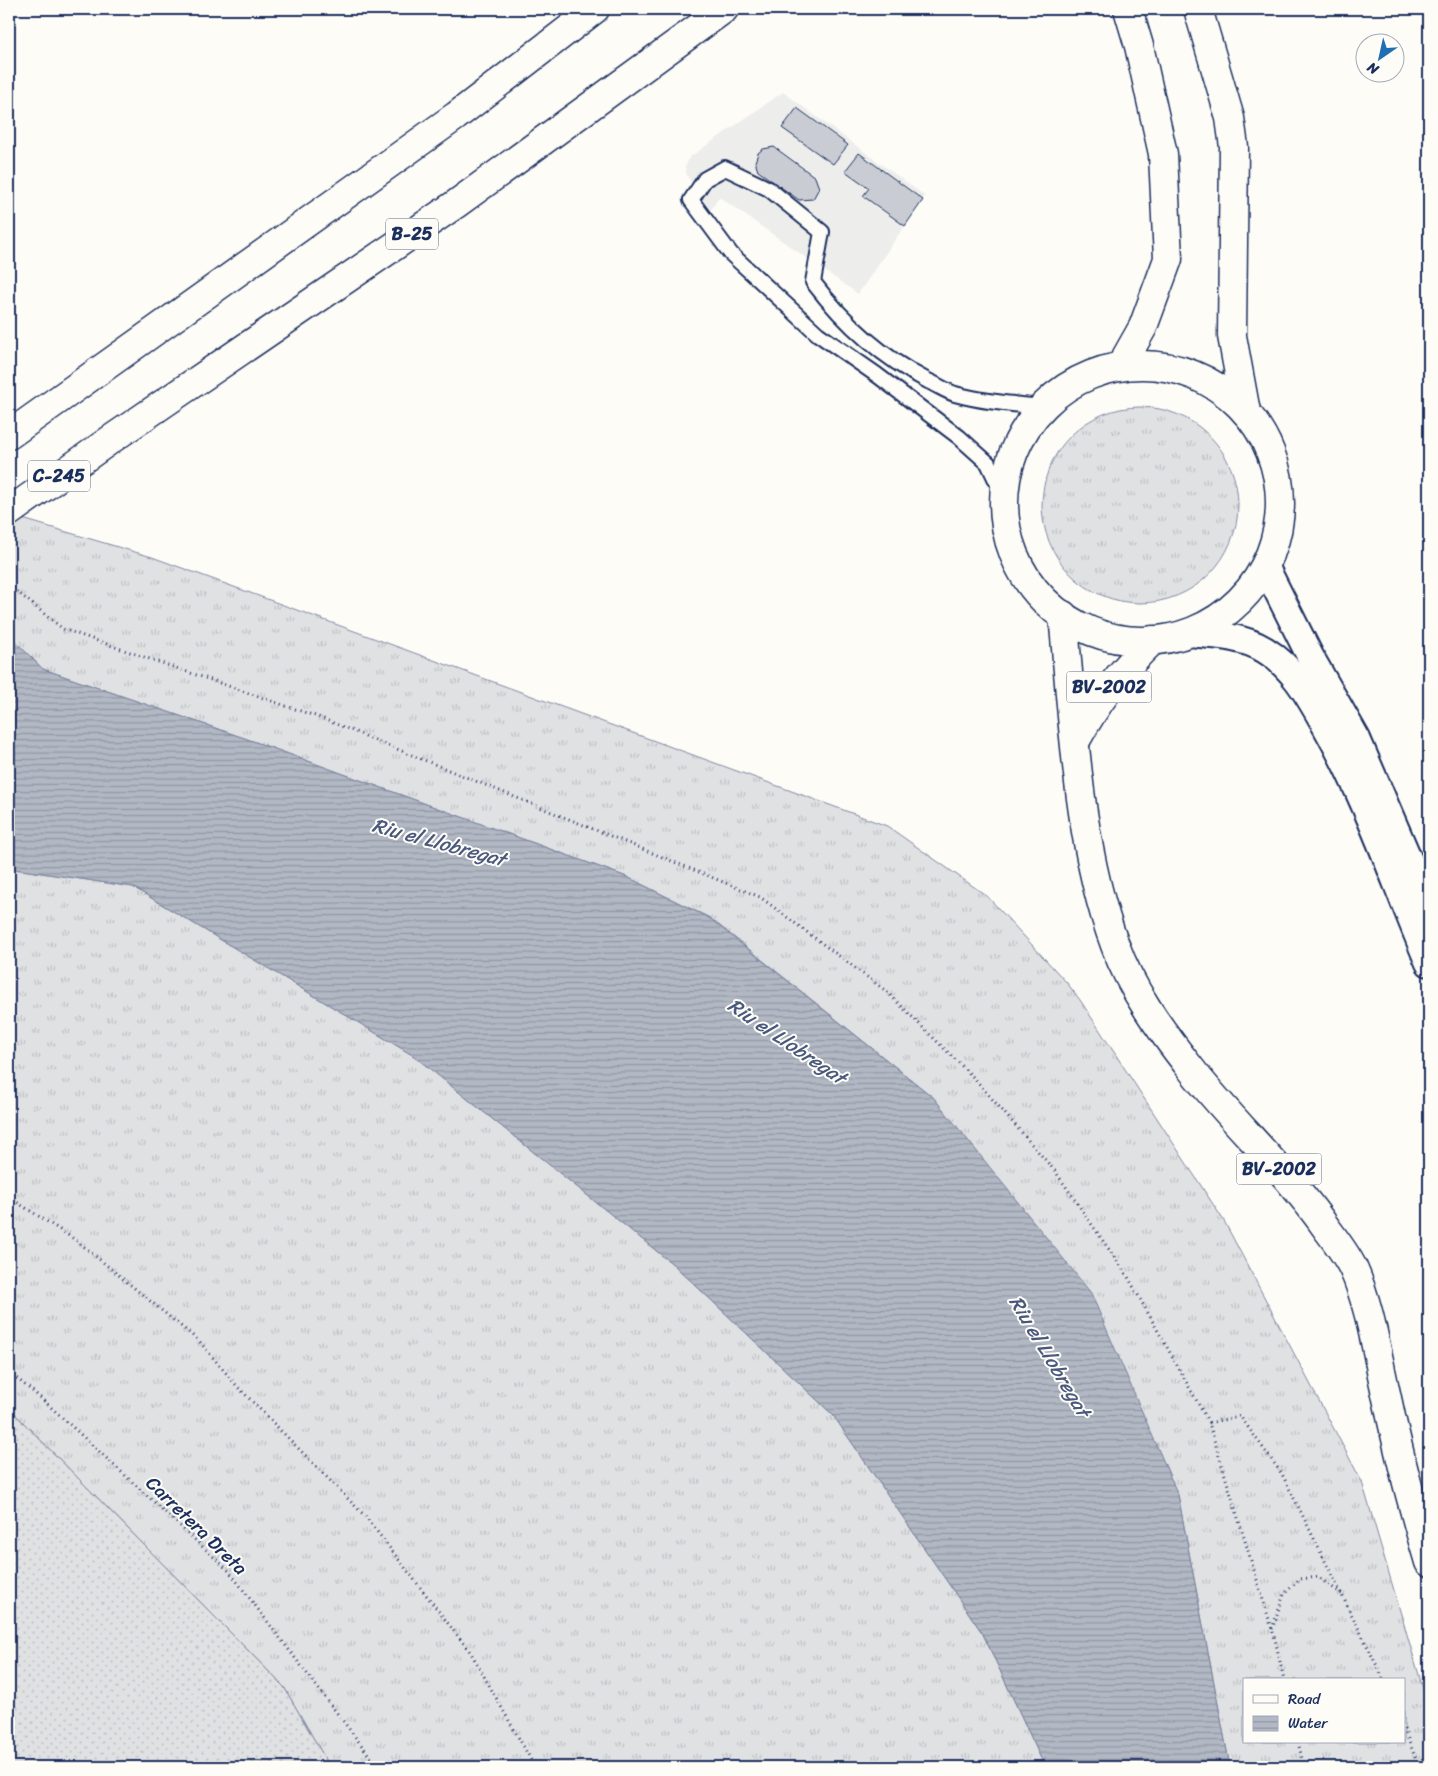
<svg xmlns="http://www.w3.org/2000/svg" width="1438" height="1776" viewBox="0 0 1438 1776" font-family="Sriracha,sans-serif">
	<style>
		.built { fill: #edeeec }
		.grass { fill: url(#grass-tufts); stroke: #7e88a0; fill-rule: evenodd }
		.garden { fill: url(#garden-dots); stroke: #7e88a0 }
		.water { fill: url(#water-rules); stroke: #76819c }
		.building { fill: #c9ccd3; stroke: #1b2f5e }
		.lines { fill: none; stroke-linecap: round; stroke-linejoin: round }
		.lane-casing { stroke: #1b2f5e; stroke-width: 18 }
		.street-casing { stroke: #1b2f5e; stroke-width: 30 }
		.primary-casing { stroke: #1b2f5e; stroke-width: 31 }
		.highway-casing { stroke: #1b2f5e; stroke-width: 31 }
		.path { stroke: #1b2f5e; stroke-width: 3; stroke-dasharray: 1 4; stroke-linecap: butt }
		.lane { stroke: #fdfcf7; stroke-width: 14 }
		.street { stroke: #fdfcf7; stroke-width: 26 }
		.primary { stroke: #fdfcf7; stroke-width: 28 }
		.highway { stroke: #fdfcf7; stroke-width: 28 }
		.labels { text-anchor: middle; stroke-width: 4; stroke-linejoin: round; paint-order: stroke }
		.shield { fill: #fdfcf7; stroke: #5f6c8c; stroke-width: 1 }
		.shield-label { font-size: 18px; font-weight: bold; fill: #1b2f5e }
		.street-label { font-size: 19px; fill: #1b2f5e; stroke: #fdfcf7 }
		.water-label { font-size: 20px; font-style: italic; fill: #49587d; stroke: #fdfcf7 }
	</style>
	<defs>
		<pattern id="grass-tufts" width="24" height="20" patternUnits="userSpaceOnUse" patternTransform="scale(1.25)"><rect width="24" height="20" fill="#e0e1e3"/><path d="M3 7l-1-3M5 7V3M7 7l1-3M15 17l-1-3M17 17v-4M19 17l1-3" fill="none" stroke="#c0c1c5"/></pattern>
		<pattern id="garden-dots" width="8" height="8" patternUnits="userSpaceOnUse" patternTransform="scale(1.25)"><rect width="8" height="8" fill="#e0e1e3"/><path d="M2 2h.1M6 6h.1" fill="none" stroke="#c0c1c5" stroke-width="1.8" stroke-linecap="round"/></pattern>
		<pattern id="water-rules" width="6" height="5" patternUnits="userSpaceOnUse" patternTransform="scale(1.25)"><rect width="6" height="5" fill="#b3b8c5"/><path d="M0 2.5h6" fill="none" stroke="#9196a3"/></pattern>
	</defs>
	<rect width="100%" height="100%" fill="#fdfcf7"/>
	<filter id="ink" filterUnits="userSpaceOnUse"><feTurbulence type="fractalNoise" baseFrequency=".02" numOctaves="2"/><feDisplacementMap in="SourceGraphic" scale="10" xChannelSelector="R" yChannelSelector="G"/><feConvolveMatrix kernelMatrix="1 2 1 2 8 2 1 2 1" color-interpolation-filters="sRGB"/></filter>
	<g filter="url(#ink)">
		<path class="built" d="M783,92L925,196L858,294L719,197L711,210L696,192L687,175L685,167L690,157Z"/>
		<g class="grass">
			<circle cx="1140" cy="505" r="98"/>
			<path d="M9,515L152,557L887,826L987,896L1067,983L1080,1000L1224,1221L1362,1482L1429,1709V1767H1230L1178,1495L934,1098L710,918L627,877L250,740L43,669L9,635ZM1244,1680H1404V1742H1244Z"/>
			<path d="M9,868L133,887L414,1056L674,1265L833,1415L983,1634L1045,1767H330L284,1687L9,1408Z"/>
		</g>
		<path class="garden" d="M9,1408L284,1687L330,1767H9Z"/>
		<path class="water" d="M9,635L43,669L250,740L627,877L709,918L934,1098L1091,1293L1178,1495L1230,1767H1045L983,1634L833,1415L674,1265L414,1056L133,887L9,868Z"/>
		<g class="building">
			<path d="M797,108L848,145L833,164L782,128Z"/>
			<path d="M774,147L815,177L819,188L813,199L799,200L758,171L755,162L758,153L763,149Z"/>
			<path d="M859,153L923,200L905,226L863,196L869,188L845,171Z"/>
		</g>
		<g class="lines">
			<g class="lane-casing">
				<path id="lane" d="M1004,497L988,463L959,437L877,375L818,334L731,254L691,200L705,179L725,168L769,189L822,232L813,282C845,324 881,357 928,381C937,385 946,391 955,394C984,402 1013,404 1042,407"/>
			</g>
			<g class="street-casing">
				<g id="street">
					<path d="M1265,566L1311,658L1357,739L1429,907"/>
					<path d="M1188,633C1214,635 1242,636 1265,650C1294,668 1308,695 1324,723C1367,799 1395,883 1429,963"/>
				</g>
			</g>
			<g class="primary-casing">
				<g id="primary">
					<path d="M1198,9L1230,118L1234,147L1232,336L1246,412"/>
					<circle cx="1142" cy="503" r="138"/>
					<path d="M1121,366L1143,327L1168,259L1163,154L1139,46L1128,9"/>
					<path d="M1063,615C1073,719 1078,847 1115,945C1131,990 1162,1032 1191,1069C1234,1124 1287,1171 1327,1229C1336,1241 1346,1254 1353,1268C1370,1306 1376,1349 1385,1389C1397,1447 1412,1505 1429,1562"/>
					<path d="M1075,742C1098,700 1119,673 1153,640"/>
				</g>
			</g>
			<g class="highway-casing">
				<g id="highway">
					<path d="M9,435L456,116L595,9"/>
					<path d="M9,512L110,440L456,204L724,9"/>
				</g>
			</g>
			<g class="path">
				<path d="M9,585L63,629L321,718L760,897L886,991L974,1078L1055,1171L1128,1277L1209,1423L1275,1639L1284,1680"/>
				<path d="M9,1197L77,1241L199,1341L236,1385L365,1516L471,1653L535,1767"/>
				<path d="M9,1372L42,1399L229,1571L378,1767"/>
				<path d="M1209,1423L1240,1416L1282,1474L1384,1680"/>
				<path d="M1272,1629L1284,1594L1300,1579L1318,1577L1342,1594"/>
				<path d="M1404,1729L1419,1767"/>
				<path d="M1298,1742L1304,1767"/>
			</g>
			<use href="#lane" class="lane"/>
			<use href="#street" class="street"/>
			<use href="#primary" class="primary"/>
			<use href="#highway" class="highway"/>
		</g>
	</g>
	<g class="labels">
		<g class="shield">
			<rect x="386" y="218.5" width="52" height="31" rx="4"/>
			<rect x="28" y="460.5" width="62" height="31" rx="4"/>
			<rect x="1066.5" y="671.5" width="85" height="31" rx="4"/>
			<rect x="1236.5" y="1153.5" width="85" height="31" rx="4"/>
		</g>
		<g class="shield-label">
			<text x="412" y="240">B-25</text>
			<text x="59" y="482">C-245</text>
			<text x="1109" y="693">BV-2002</text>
			<text x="1279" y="1175">BV-2002</text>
		</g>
		<g class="street-label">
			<text transform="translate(197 1525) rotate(44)" y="7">Carretera Dreta</text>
		</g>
		<g class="water-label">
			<text transform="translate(439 842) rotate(15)" y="7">Riu el Llobregat</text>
			<text transform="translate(787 1041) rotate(34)" y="7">Riu el Llobregat</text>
			<text transform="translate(1050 1356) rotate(59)" y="7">Riu el Llobregat</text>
		</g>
	</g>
	<rect width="1438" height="1776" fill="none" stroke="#fdfcf7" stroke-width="30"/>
	<rect x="15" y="15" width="1408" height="1746" fill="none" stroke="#1b2f5e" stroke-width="2" filter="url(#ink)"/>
	<rect x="1243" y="1678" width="162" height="65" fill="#fdfcf7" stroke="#a3aaba"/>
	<rect x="1253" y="1695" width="25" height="8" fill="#fdfcf7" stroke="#a3aaba"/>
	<text x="1288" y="1704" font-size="15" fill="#1b2f5e">Road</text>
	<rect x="1253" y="1716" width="25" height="15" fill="url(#water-rules)" stroke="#a3aaba"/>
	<text x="1288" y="1728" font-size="15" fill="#1b2f5e">Water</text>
	<g transform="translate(1380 58) rotate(214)"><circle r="24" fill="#fdfcf7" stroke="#a3aaba"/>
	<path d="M0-4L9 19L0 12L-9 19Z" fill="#1f6fb2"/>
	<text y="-8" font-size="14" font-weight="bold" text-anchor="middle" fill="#1b2f5e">N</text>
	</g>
</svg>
